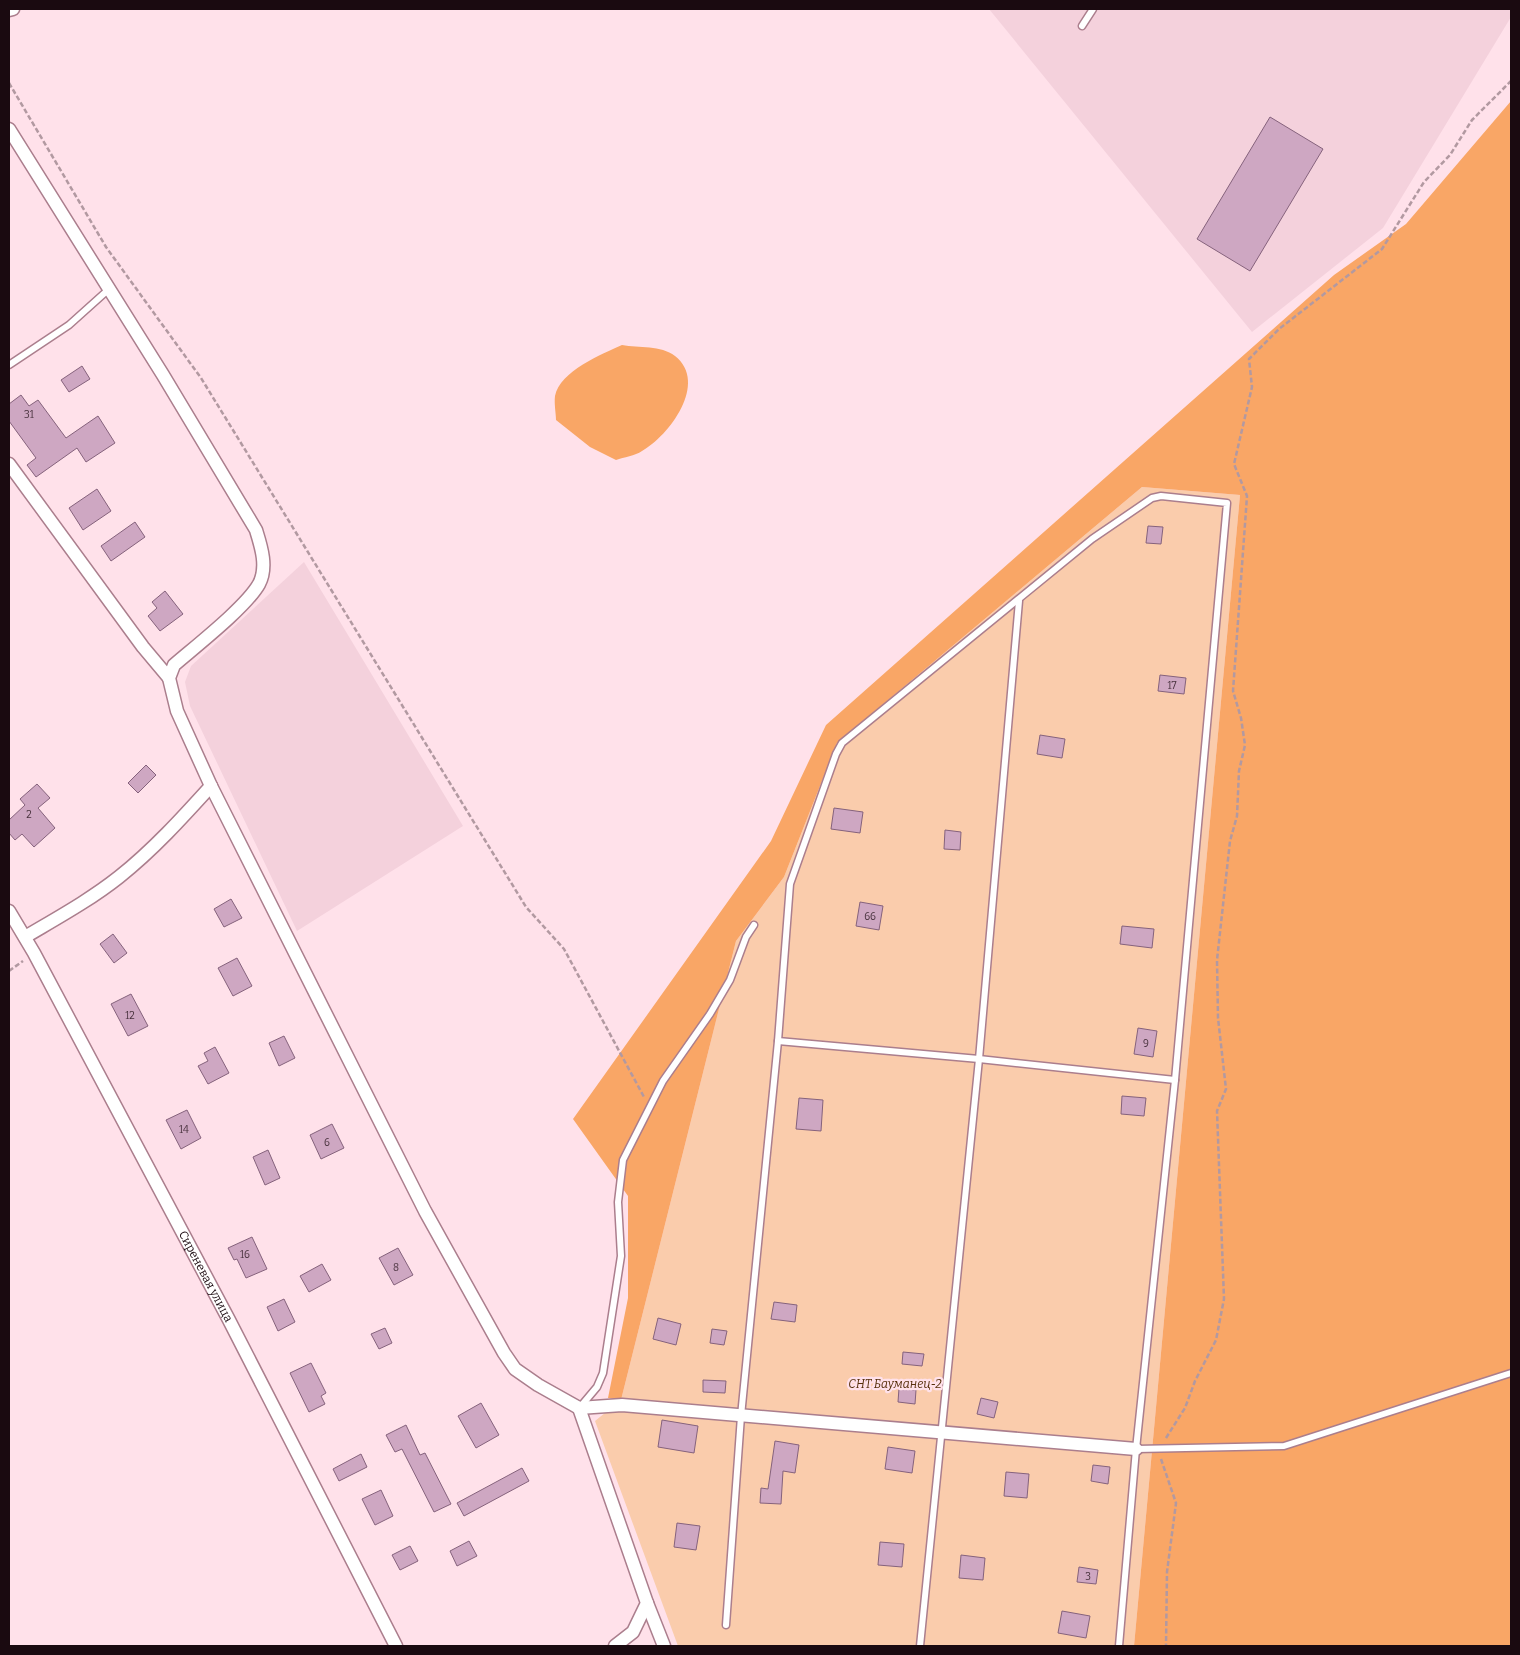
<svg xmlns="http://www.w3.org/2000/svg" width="1520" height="1655" viewBox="0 0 1520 1655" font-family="Bitter,serif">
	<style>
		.built { fill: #f4d1dc }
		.green { fill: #faccac }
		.forest { fill: #f9a666 }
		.building { fill: #cea7c2; stroke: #85627c }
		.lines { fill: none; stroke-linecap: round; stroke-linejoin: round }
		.lane-casing { stroke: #ab7e8d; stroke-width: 9 }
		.street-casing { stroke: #ab7e8d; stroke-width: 15 }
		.path { stroke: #b299a1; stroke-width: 2.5; stroke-dasharray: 5 2.5; stroke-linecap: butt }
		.lane { stroke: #fff; stroke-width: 6 }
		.street { stroke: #fff; stroke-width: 12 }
		.labels { text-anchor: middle; stroke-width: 4.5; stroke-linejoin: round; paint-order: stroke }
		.number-label { font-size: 10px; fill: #47313c }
		.street-label { font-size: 12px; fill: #1a0a10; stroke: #ffe1ea }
		.park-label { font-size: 12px; font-style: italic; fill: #572f0b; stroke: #ffe1ea }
	</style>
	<rect width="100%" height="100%" fill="#ffe1ea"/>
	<g class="built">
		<path d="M989,9H1511V17L1383,228L1252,332Z"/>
		<path d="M304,562L463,826L297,931L190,706L185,682L191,666Z"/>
	</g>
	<path class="green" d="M1142,487L1240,495L1134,1646H678L595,1421L621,1400L736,941L784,877L837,743Z"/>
	<g class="forest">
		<path d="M1511,101V1646H1134L1240,495L1142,487L837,743L784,877L736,941L621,1400L608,1398L628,1298V1196L573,1119L771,841L826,725L1334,275L1406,224Z"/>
		<path d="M622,345C639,348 661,345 675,356C709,383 669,436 642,451C635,456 624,457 616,460L590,447L556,420C556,413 554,404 555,396C560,371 602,354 622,345Z"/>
	</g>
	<g class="building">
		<path d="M1270,117L1323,149L1250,271L1197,239Z"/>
		<path d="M82,366L90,379L69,392L61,380Z"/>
		<path d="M21,395L29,406L38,400L66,438L98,416L115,443L86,462L77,448L36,477L27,465L36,458L9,421V404Z"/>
		<path d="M97,489L111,511L83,530L69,508Z"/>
		<path d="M135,522L145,537L111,561L101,546Z"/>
		<path d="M1148,526L1163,527L1161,544L1146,543Z"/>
		<path d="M165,591L183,614L160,631L148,616L157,608L152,602Z"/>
		<path d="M1160,675L1186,678L1184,694L1158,691Z"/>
		<path d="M1040,735L1065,739L1062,758L1037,754Z"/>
		<path d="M146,765L156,775L138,793L128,783Z"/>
		<path d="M37,784L50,798L38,808L55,828L34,847L22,834L15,840L9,833V820L25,805L20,799Z"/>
		<path d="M834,808L863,812L860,833L831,829Z"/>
		<path d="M945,830L961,832L960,850L944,849Z"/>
		<path d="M231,899L242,918L224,927L214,909Z"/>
		<path d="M860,902L883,906L879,930L856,926Z"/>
		<path d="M1122,926L1154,929L1152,948L1120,944Z"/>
		<path d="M113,934L127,953L114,963L100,944Z"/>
		<path d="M237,958L252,986L233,996L218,968Z"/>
		<path d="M131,994L148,1026L128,1036L111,1004Z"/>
		<path d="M1138,1028L1157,1031L1153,1057L1134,1054Z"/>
		<path d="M284,1036L295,1058L279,1066L269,1043Z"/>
		<path d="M215,1047L229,1073L208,1084L198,1066L208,1061L204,1053Z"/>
		<path d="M1122,1096L1146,1098L1144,1116L1121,1114Z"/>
		<path d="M799,1098L823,1100L821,1131L796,1129Z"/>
		<path d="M187,1110L201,1138L181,1149L166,1120Z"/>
		<path d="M332,1124L344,1148L321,1159L310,1135Z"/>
		<path d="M268,1150L280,1178L265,1185L253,1157Z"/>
		<path d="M252,1237L267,1269L246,1278L237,1259L234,1260L228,1248Z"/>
		<path d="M398,1248L413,1275L394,1285L379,1258Z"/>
		<path d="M322,1264L331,1280L309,1292L300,1276Z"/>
		<path d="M284,1299L295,1322L278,1331L267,1307Z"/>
		<path d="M774,1302L797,1305L795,1322L771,1319Z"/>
		<path d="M658,1318L681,1324L676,1345L653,1339Z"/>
		<path d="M385,1328L392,1343L379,1349L371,1334Z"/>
		<path d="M712,1329L727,1331L724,1345L710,1343Z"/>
		<path d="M903,1352L924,1354L922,1366L902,1364Z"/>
		<path d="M311,1363L326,1393L321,1396L325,1404L309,1412L290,1373Z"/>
		<path d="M703,1380L726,1381L725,1393L703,1392Z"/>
		<path d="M899,1388L916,1390L915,1404L898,1402Z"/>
		<path d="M981,1398L998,1402L994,1418L977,1414Z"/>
		<path d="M481,1403L499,1435L476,1448L458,1416Z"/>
		<path d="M662,1420L698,1426L694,1453L658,1447Z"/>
		<path d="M406,1425L420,1455L425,1453L451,1504L434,1512L402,1449L395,1452L386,1435Z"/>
		<path d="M775,1441L799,1445L795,1473L783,1471L781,1504L760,1503L761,1488L768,1489Z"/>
		<path d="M888,1447L915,1451L912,1473L885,1469Z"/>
		<path d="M361,1454L367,1467L339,1481L333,1469Z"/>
		<path d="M1093,1465L1110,1467L1108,1484L1091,1481Z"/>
		<path d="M522,1468L529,1481L464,1516L457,1503Z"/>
		<path d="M1006,1472L1029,1474L1027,1498L1004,1496Z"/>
		<path d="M381,1490L393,1516L375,1525L362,1499Z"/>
		<path d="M677,1523L700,1526L696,1550L674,1547Z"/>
		<path d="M469,1541L477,1556L457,1566L450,1551Z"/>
		<path d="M880,1542L904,1544L902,1567L878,1565Z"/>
		<path d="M410,1546L418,1561L400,1570L392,1555Z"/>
		<path d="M961,1555L985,1558L983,1580L959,1578Z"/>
		<path d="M1079,1567L1098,1570L1096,1584L1077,1582Z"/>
		<path d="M1062,1611L1090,1616L1086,1638L1058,1633Z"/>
	</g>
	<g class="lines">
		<g class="lane-casing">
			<g id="lane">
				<path d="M1082,26L1093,9"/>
				<path d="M9,365L69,325L108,290"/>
				<path d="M778,1041L979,1059L1175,1080"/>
				<path d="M581,1406L597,1387L603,1373L621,1256L618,1202L623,1160L663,1081L710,1014L730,980L746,937L754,925"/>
				<path d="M1136,1449L1284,1446L1511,1373"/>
				<path d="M726,1625L741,1416L778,1041L790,884L836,754L842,743L1092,539L1152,498L1161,496L1227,503L1175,1080L1136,1449L1119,1646"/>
				<path d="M920,1646L979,1059L1019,601"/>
			</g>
		</g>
		<g class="street-casing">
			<g id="street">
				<path d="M9,10L13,9"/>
				<path d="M9,129L163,375L256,530C261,546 268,567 259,584C246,607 196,646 174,665L169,678L177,711L211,786L425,1211L504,1353L515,1369L538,1385L579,1408L622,1405L1136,1449"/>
				<path d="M9,464L143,647L169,678"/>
				<path id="s1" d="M9,911L34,953L229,1320L396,1646"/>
				<path d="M25,937C57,918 90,900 119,877C153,850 182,818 211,786"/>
				<path d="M579,1408L647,1603L633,1632L615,1646"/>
				<path d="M647,1603L664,1646"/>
			</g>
		</g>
		<g class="path">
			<path d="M9,83L106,247L201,378L526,907L564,949L644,1097"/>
			<path d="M9,971L23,961"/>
			<path d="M1166,1438L1185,1408L1195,1381L1216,1340L1224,1299L1217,1111L1226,1089L1218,1018L1217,960L1230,841L1237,816L1239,771L1245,745L1241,718L1233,691L1247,496L1234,464L1252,387L1249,359L1279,329L1382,249L1424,182L1450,155L1472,120L1511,81"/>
			<path d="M1161,1459L1176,1503L1167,1572L1166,1646"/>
		</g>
		<use href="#lane" class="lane"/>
		<use href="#street" class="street"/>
	</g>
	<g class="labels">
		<g class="number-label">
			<text x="29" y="418">31</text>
			<text x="1172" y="689">17</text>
			<text x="29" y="818">2</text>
			<text x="870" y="920">66</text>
			<text x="130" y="1019">12</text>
			<text x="1146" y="1047">9</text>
			<text x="184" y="1133">14</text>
			<text x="327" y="1146">6</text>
			<text x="245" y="1258">16</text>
			<text x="396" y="1271">8</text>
			<text x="1088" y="1580">3</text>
		</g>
		<g class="street-label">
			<text dy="4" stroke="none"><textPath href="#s1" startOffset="415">Сиреневая улица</textPath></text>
		</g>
		<g class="park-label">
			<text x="895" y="1388">СНТ Бауманец-2</text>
		</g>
	</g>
	<rect width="1520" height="1655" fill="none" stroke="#1a0a10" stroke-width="20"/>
</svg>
